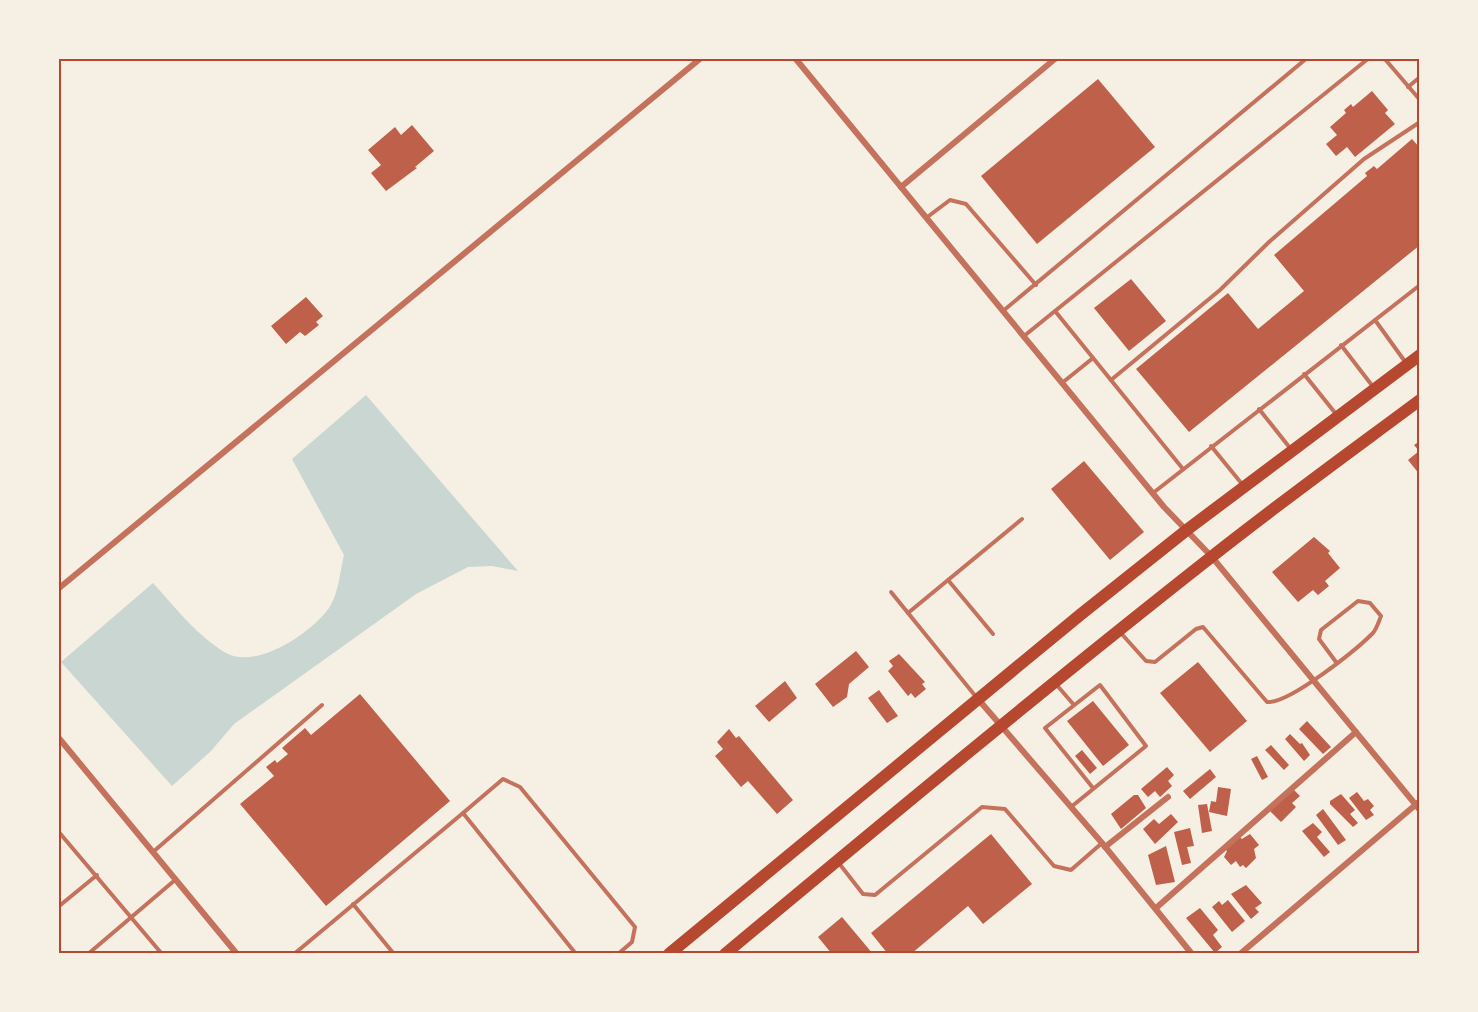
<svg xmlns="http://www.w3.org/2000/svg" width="1478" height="1012" viewBox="0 0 1478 1012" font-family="Lora,serif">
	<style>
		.water { fill: #c9d6d2 }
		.building { fill: #bf614a }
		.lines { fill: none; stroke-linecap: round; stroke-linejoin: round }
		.service { stroke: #c5725c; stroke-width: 4 }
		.minor { stroke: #c5725c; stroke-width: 6 }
		.primary { stroke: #b5482f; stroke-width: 12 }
		.neatline { fill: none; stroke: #b5482f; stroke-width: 2 }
	</style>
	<rect width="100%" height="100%" fill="#f6efe4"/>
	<path class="water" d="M366,395L518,571L492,566L468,567L416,594L234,724L211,751L172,786L61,662L153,583C175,607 197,636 226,653C257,670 311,633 329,608C339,593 340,571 344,555L292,459Z"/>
	<g class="building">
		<path d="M1098,79L1155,147L1037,244L981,176Z"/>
		<path d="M1372,91L1388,110L1385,113L1395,124L1355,157L1347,147L1336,156L1326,144L1337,135L1330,127L1346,113L1344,110L1351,104L1353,107Z"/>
		<path d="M412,125L434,151L415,167L417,168L386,191L371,173L381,165L368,150L395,127L401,135Z"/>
		<path d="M1412,139L1420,148V245L1189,432L1136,369L1228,293L1258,329L1304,291L1274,255L1367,176L1365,173L1374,166L1377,169Z"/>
		<path d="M1131,279L1166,321L1129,351L1094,308Z"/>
		<path d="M306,297L323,316L316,322L319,325L305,336L300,332L286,344L271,326Z"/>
		<path d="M1420,441V475L1408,460L1419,451L1414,445Z"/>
		<path d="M1084,461L1144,532L1110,560L1051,489Z"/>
		<path d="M1314,537L1330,551L1328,553L1340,568L1325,581L1329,586L1318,595L1313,590L1298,602L1272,572Z"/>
		<path d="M856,651L869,667L849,684L847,697L833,707L815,684Z"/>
		<path d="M899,654L925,682L922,684L926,689L915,698L911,693L908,696L888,671L893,666L889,661Z"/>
		<path d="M1198,662L1247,721L1210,752L1160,693Z"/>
		<path d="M785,681L797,698L769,722L755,706Z"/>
		<path d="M879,690L898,716L887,723L868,698Z"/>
		<path d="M360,694L450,801L326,906L240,804L274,776L266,767L275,760L277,763L288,754L282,748L305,728L311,735Z"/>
		<path d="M1093,701L1129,745L1103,766L1067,721Z"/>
		<path d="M1307,721L1331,747L1323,754L1299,729Z"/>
		<path d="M729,729L736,738L739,736L793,800L777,814L748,781L741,787L715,756L723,749L717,742Z"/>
		<path d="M1290,734L1300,744L1302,743L1310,755L1304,761L1285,739Z"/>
		<path d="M1271,745L1289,765L1284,770L1265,750Z"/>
		<path d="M1082,750L1097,768L1090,774L1075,756Z"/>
		<path d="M1257,756L1268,777L1262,780L1251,759Z"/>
		<path d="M1167,767L1174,775L1168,781L1172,786L1160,797L1155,791L1148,797L1141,789Z"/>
		<path d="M1210,769L1216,777L1190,799L1183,791Z"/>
		<path d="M1218,787L1231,789L1227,816L1209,812L1211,801L1216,802Z"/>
		<path d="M1293,789L1300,796L1292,803L1296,807L1281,822L1270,811Z"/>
		<path d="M1357,792L1364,801L1368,799L1374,806L1370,810L1374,815L1366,820L1349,798Z"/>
		<path d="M1341,794L1355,810L1350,814L1358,823L1353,827L1330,804V801Z"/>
		<path d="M1134,795H1138L1146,808L1121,829L1111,814Z"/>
		<path d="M1207,804L1212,831L1202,833L1198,805Z"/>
		<path d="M1323,809L1346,840L1338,845L1316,815Z"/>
		<path d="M1171,814L1178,822L1155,844L1143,829L1154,819L1159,824Z"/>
		<path d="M1313,823L1322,832L1317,837L1330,852L1324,857L1302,831Z"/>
		<path d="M1190,828L1194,846L1187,847L1191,863L1182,865L1174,832Z"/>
		<path d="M991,834L1032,884L983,924L968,906L911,954H888L871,933Z"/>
		<path d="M1250,834L1259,845L1254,849L1256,858L1246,868L1243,865L1240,867L1236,861L1231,865L1224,857L1227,851L1224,848L1239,836L1242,839Z"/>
		<path d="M1166,846L1175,882L1156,885L1148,855Z"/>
		<path d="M1246,885L1262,903L1255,908L1259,912L1251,919L1231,894Z"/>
		<path d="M1228,900L1245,921L1232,932L1212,907L1219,901L1222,905Z"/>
		<path d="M1200,908L1218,930L1213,935L1222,947L1215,953L1186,918Z"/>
		<path d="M842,917L873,954H832L818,937Z"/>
	</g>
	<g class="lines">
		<g class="service">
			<path d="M1384,58L1420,100"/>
			<path d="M1408,87L1420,77"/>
			<path d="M926,218L950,200L966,204L1036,285"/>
			<path d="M1003,311L1307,58"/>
			<path d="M1055,311L1183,469"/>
			<path d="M1375,320L1406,363"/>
			<path d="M1024,336L1369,58"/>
			<path d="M1341,345L1374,388"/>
			<path d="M1304,374L1336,414"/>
			<path d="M1111,380L1220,290L1269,242L1364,159L1420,122"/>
			<path d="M1062,383L1093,358"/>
			<path d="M1259,409L1290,448"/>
			<path d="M1211,446L1242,484"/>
			<path d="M1153,493L1420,285"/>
			<path d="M948,580L993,634"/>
			<path d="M891,592L977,698"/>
			<path d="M908,613L1022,519"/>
			<path d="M1119,631L1146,661L1155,662L1196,629L1203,627L1267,702C1289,704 1356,650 1373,633C1377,628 1379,621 1381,616L1370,603L1358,601L1321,630L1319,639L1336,662"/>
			<path d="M1055,683L1074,705"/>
			<path d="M1071,807L1146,746L1100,685L1045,728L1093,788"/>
			<path d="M463,813L503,779L520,787L635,927L632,942L618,954"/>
			<path d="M58,831L162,954"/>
			<path d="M153,852L322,705"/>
			<path d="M838,862L863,894L875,895L982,807L1005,809L1054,866L1071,870L1102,843"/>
			<path d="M353,904L394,954"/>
			<path d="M58,907L97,875"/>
			<path d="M88,954L175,880"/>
			<path d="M294,954L463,813L576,954"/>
		</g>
		<g class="minor">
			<path d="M795,58L1164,507L1212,557L1420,810"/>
			<path d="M901,187L1056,58"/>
			<path d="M58,589L701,58"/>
			<path d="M978,699L1102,843L1192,954"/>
			<path d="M58,737L237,954"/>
			<path d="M1105,847L1168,797"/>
			<path d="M1156,908L1356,732"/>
			<path d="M1240,954L1420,801"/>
		</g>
		<g class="primary">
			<path d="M669,954L1080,615L1188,529L1420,355"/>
			<path d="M725,954C886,820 1046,687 1210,558C1278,504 1350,452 1420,400"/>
		</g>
	</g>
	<rect width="1478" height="1012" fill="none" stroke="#f6efe4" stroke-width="120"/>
	<rect x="60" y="60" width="1358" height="892" class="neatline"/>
</svg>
